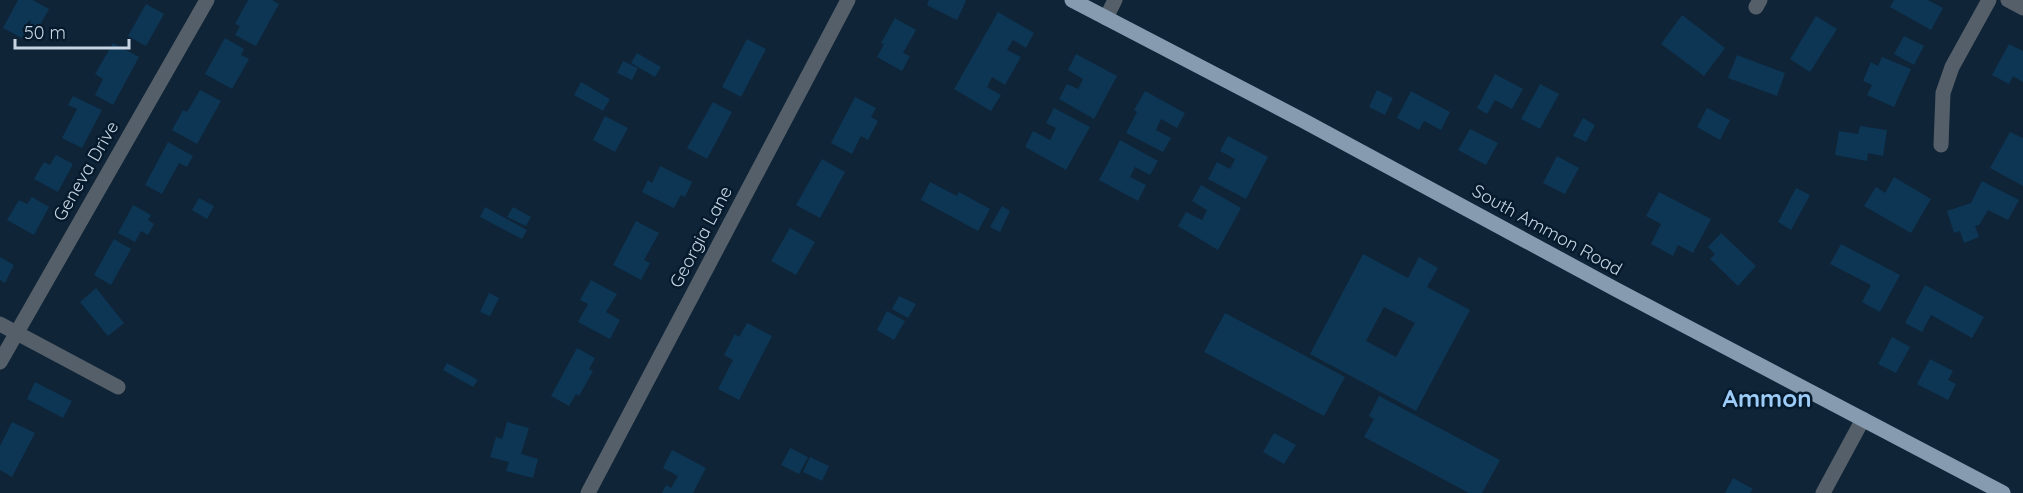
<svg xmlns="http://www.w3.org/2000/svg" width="2023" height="493" viewBox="0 0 2023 493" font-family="Quicksand,sans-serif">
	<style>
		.building { fill: #0d3554; fill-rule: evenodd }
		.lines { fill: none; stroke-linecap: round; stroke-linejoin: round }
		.minor { stroke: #555f69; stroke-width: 15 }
		.major { stroke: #869bb0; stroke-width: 15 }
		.labels { text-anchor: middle; stroke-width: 5; stroke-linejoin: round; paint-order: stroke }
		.street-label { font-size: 18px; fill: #c7d4e1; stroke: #051b2d }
		.district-label { font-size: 24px; font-weight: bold; fill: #9dccf8; stroke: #051b2d }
	</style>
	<rect width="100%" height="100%" fill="#0f2437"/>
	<g class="building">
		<path d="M18,0H33L49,9L34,36L25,31L22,38L3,28Z"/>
		<path d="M248,0H272L279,4L256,46L235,35L240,26L235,24Z"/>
		<path d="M929,0H965L966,1L957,20L927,5Z"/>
		<path d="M1894,0H1928L1943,8L1931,30L1890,7Z"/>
		<path d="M146,4L164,14L146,46L128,36Z"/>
		<path d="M998,12L1034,33L1026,48L1013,40L1007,50L1021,57L1005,85L992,77L987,87L1001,95L991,111L954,89Z"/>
		<path d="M1682,15L1725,48L1704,76L1661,44Z"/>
		<path d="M1816,16L1837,29L1810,72L1790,59Z"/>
		<path d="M895,18L916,30L903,53L910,56L902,71L877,57L884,44L881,43Z"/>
		<path d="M1904,36L1924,46L1914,65L1894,54Z"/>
		<path d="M225,38L244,49L241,55L249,59L232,89L205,74Z"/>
		<path d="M747,39L766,49L741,97L722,87Z"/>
		<path d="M113,43L139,57L113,105L95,95L103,79L95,74Z"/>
		<path d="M2009,44L2023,51V82L2013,76L2009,84L1992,75Z"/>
		<path d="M637,53L661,67L655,77L631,63Z"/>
		<path d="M1076,54L1117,76L1094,119L1059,99L1067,84L1078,89L1083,79L1068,70Z"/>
		<path d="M1737,55L1785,73L1777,96L1728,78Z"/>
		<path d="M1882,57L1911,69L1894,107L1867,95L1872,85L1863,81L1871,62L1878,66Z"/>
		<path d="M623,61L638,68L632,80L617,73Z"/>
		<path d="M1495,74L1523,89L1512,109L1495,100L1487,114L1477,108Z"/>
		<path d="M581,82L610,99L603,111L574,95Z"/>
		<path d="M1540,84L1559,94L1540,129L1521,119Z"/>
		<path d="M200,90L221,101L197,144L172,130L183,110L187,112Z"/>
		<path d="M1377,90L1393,98L1385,115L1369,107Z"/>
		<path d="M1145,91L1185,113L1177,128L1161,119L1156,130L1171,138L1163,152L1126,133L1137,112L1134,110Z"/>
		<path d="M1411,91L1450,112L1441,130L1424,121L1419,130L1397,118Z"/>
		<path d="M73,96L102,110L82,148L62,138L77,109L68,105Z"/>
		<path d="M855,97L876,108L871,117L878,121L868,140L861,136L852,154L831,143Z"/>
		<path d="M713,102L732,112L707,159L687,148Z"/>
		<path d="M1054,108L1090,127L1066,170L1025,147L1033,131L1050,140L1056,128L1046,123Z"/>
		<path d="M1707,108L1730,120L1720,140L1697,127Z"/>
		<path d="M605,116L628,128L615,152L593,140Z"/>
		<path d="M1583,118L1595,125L1586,142L1573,136Z"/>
		<path d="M1860,126L1887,130L1883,156L1868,153L1867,161L1835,155L1839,131L1858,134Z"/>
		<path d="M1470,129L1498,143L1486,165L1458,150Z"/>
		<path d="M2010,132L2023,138V186L1990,168Z"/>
		<path d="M1228,136L1268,157L1246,199L1208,179L1217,162L1230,169L1235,159L1220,151Z"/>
		<path d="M1120,140L1158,161L1150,175L1135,167L1130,177L1146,185L1138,201L1099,180Z"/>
		<path d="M168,142L193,156L187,167L179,163L162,194L145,185Z"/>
		<path d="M56,155L73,164L58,192L34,179L44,162L50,165Z"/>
		<path d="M1557,156L1579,168L1565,194L1543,183Z"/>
		<path d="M822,159L845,172L820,218L796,205Z"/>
		<path d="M660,166L692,182L685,197L681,195L674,208L642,192L648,180L652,183Z"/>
		<path d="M1894,177L1931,199L1911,233L1864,206L1876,187L1885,193Z"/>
		<path d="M1982,181L2019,200L2008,220L1988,210L1979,225L1975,226L1979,237L1964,243L1960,231L1954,233L1947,211L1971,203Z"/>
		<path d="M930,182L957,196L959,192L990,209L978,231L921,200Z"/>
		<path d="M1201,185L1241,208L1218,250L1178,226L1186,212L1202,220L1207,210L1192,201Z"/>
		<path d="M1796,188L1810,195L1791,230L1778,222Z"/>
		<path d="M1659,192L1711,219L1693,253L1678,245L1673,256L1651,244L1661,224L1646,216Z"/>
		<path d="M32,197L49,207L34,235L7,220L19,200L27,204Z"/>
		<path d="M199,198L214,206L207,219L192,210Z"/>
		<path d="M133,205L151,215L148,220L154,224L148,235L141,231L135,242L118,233Z"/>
		<path d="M1002,206L1010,211L1000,232L990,227Z"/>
		<path d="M485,207L527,230L522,239L480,217Z"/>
		<path d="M513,207L531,217L526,226L507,217Z"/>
		<path d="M636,221L659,233L644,260L650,263L641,280L613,265Z"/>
		<path d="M790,228L815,242L796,275L771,261Z"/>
		<path d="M1721,233L1756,266L1738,286L1710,259L1715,254L1708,247Z"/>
		<path d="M114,239L131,249L111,285L94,275Z"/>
		<path d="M1841,244L1900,275L1880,312L1862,302L1871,285L1830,264Z"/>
		<path d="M1363,254L1408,278L1419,257L1438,268L1427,287L1470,310L1416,411L1310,354ZM1384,307L1415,323L1396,357L1366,341Z"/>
		<path d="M0,257L14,265L5,283L0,280Z"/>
		<path d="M591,280L617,294L606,312L620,320L610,339L578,322L588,304L580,300Z"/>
		<path d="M1925,285L1984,317L1972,338L1931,315L1922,332L1905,323Z"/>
		<path d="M96,288L124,323L108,336L80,302Z"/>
		<path d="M489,293L499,298L490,316L480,312Z"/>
		<path d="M899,296L916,304L908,318L892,309Z"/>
		<path d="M887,311L905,321L894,340L877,330Z"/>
		<path d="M1225,313L1345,377L1324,416L1204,352Z"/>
		<path d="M747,323L772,336L739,400L718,389L733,360L724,355L735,334L739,337Z"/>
		<path d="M1892,337L1910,347L1896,373L1878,364Z"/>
		<path d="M577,348L595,358L589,369L593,371L579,396L576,394L569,406L551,396Z"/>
		<path d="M1930,359L1953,371L1948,380L1956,384L1948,400L1917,384Z"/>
		<path d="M447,363L478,380L473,387L443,370Z"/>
		<path d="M35,382L72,401L63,418L27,399Z"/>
		<path d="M1379,396L1500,460L1482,493H1469L1364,437L1374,419L1369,416Z"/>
		<path d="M12,422L35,433L12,477L0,470V446Z"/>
		<path d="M507,422L529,428L521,454L538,459L533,478L506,471L509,462L490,457L496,437L502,439Z"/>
		<path d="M1274,433L1296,445L1284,464L1263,452Z"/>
		<path d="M790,448L808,457L799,474L781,465Z"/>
		<path d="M672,450L706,468L693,493H662L666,485L671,488L678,476L663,468Z"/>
		<path d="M810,457L829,466L822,481L803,472Z"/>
		<path d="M1733,478L1753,489L1750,493H1725Z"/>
	</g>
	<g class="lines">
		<g class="minor">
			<path d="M2008,0L2023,8"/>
			<path d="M1756,7L1760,0"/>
			<path d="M1106,18L1115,0"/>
			<path d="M1941,145L1943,93L1952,67L1989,0"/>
			<path d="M0,324L118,387"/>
			<path d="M0,362L207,0"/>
			<path d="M588,493L848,0"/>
			<path d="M1823,493L1863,419"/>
		</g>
		<path class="major" d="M1072,0L1304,121L1617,290L2003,493"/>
	</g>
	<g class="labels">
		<g class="street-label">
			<text transform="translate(86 171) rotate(-60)" y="6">Geneva Drive</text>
			<text transform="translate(1547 230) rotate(29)" y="6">South Ammon Road</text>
			<text transform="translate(701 237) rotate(-62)" y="6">Georgia Lane</text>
		</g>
		<g class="district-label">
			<text x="1767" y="407">Ammon</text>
		</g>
	</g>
	<path d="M15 39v9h114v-9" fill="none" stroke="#c7d4e1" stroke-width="3"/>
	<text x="24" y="39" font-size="18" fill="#c7d4e1" stroke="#051b2d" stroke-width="4.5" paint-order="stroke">50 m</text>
</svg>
